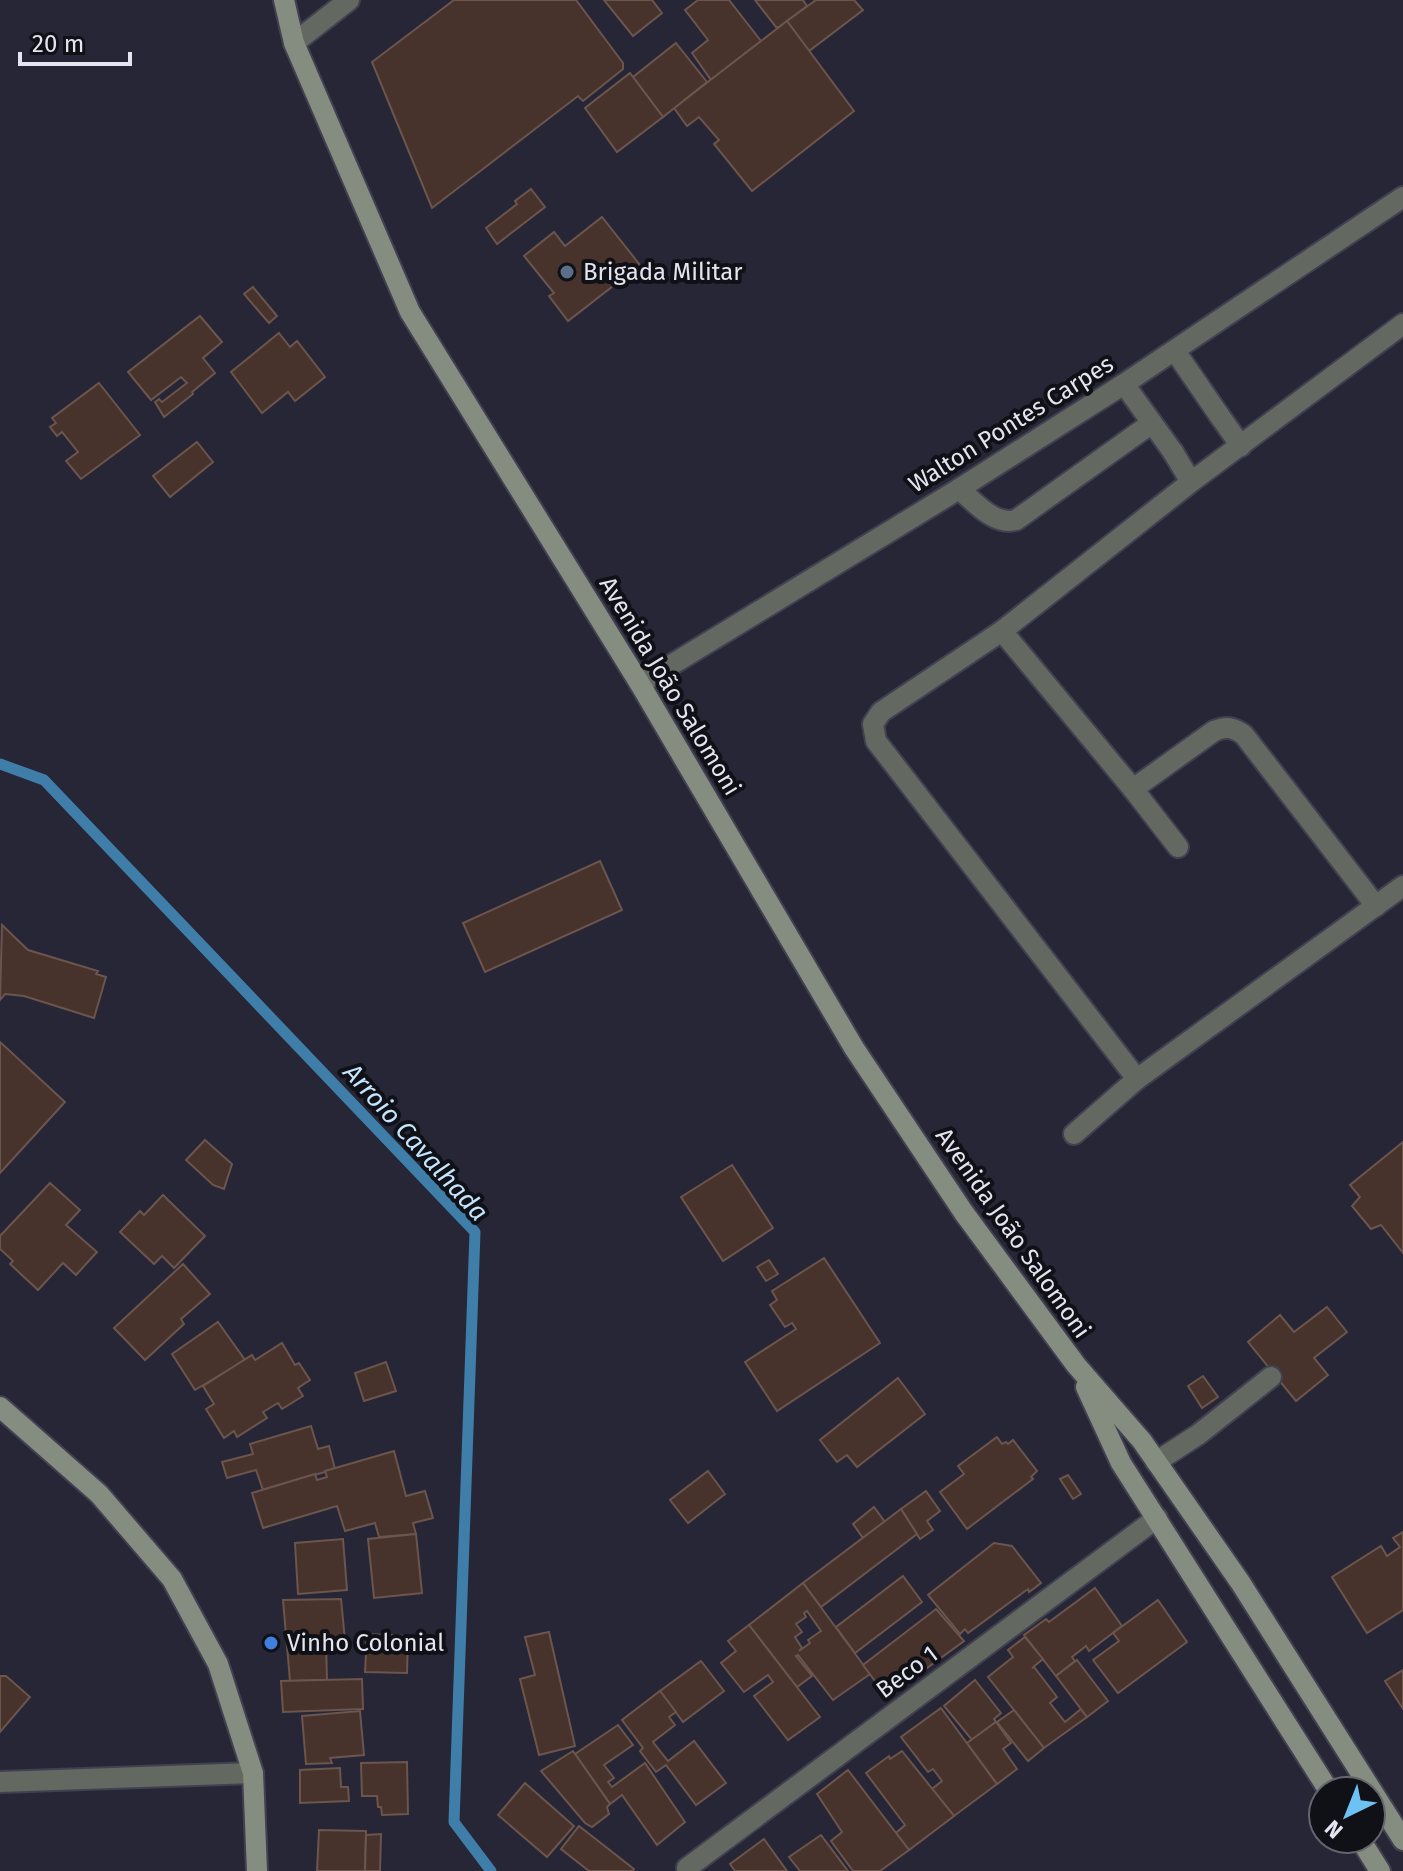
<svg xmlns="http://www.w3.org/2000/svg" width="1403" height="1871" viewBox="0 0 1403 1871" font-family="'Fira Sans',sans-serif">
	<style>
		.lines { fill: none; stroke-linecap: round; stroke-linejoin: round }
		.stream { stroke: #407eaa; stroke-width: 11 }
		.building { fill: #47332c; stroke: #6b554d; stroke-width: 2; fill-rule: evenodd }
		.lane-casing { stroke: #414151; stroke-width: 24 }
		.street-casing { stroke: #414151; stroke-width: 24 }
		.secondary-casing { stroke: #414151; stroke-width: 24 }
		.lane { stroke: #636960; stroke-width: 20 }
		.street { stroke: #636960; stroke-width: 20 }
		.secondary { stroke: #858d80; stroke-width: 20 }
		.service-dot { fill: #5c6f8a; stroke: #101017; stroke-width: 3 }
		.shop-dot { fill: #3f7fe0; stroke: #101017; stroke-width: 3 }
		.labels { text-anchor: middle; stroke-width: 8; stroke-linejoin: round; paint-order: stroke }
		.poi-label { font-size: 24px; fill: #e5e5f1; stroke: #101017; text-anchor: start }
		.street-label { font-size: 24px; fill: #e5e5f1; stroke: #101017 }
		.water-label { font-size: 26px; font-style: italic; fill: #c5e5ff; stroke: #101017 }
	</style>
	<rect width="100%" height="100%" fill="#262637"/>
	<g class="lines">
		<path class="stream" d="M0,764L44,780L475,1232L454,1822L491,1871"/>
	</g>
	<g class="building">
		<path d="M454,0H576L623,63V69L583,101L578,96L432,208L372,62Z"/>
		<path d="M604,0H652L662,13L633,36Z"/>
		<path d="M698,0H729L761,41L711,80L692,53L708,40L685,10Z"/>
		<path d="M755,0H803L807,6L779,27H776Z"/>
		<path d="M816,0H854L863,10L809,51L787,21Z"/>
		<path d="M787,21L854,111L752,191L714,144L719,140L699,117L687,126L674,108Z"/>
		<path d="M676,43L707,82L663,117L633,77Z"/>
		<path d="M630,73L663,117L617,152L585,108Z"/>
		<path d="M531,189L545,207L497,244L486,228L517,204L515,201Z"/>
		<path d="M602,217L640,265L568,321L549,296L554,293L524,256L554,232L565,246Z"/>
		<path d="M253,287L277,316L269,323L244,294Z"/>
		<path d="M200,316L222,342L203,358L215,373L192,392L193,394L164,417L155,402L159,399L162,402L187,383L181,377L151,400L128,372Z"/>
		<path d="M279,333L290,347L297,341L325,377L295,401L288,392L262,413L231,372Z"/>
		<path d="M99,383L140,435L81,479L66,461L78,452L62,432L57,436L50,427L56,423L52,418Z"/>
		<path d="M197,442L213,462L170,497L153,476Z"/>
		<path d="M600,861L622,910L485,972L463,923Z"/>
		<path d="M2,925L28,950L98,971L96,974L106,977L94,1018L24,996L5,994L0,1000Z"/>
		<path d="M0,1042L65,1102L0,1173Z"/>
		<path d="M205,1140L232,1164L224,1189L213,1185L186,1160Z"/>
		<path d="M1403,1142V1253L1381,1225L1371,1229L1352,1206L1360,1197L1350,1185Z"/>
		<path d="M732,1165L773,1228L723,1261L681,1197Z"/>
		<path d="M50,1183L80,1210L66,1225L97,1252L76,1275L63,1263L38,1290L10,1264L13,1261L0,1249V1236Z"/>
		<path d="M163,1195L205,1236L174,1268L162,1256L154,1264L120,1232L140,1211L144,1215Z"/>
		<path d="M824,1258L880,1343L777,1411L745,1362L796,1329L792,1323L785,1327L770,1305L777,1300L772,1291Z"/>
		<path d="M769,1260L778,1274L766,1281L757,1267Z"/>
		<path d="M183,1264L210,1294L181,1319L184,1324L145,1360L114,1328Z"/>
		<path d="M1327,1307L1347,1332L1314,1358L1328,1375L1296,1401L1248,1342L1280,1315L1294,1332Z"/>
		<path d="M218,1322L245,1360L195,1390L172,1354Z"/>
		<path d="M282,1343L295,1365L299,1363L310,1380L298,1388L303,1396L282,1409L278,1403L263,1412L267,1418L237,1437L234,1431L224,1438L206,1409L214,1404L203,1386L252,1355L255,1360Z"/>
		<path d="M386,1362L396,1391L364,1401L355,1373Z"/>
		<path d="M1203,1376L1218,1397L1202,1408L1188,1386Z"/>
		<path d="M898,1378L925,1414L857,1467L847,1455L837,1462L820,1440Z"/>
		<path d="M311,1426L318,1449L329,1446L335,1469L263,1490L256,1470L227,1478L222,1462L253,1454L250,1444Z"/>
		<path d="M997,1437L1002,1444L1006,1442L1008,1444L1013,1440L1037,1471L1031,1477L1033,1479L967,1529L940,1492L964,1474L958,1466Z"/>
		<path d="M394,1451L406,1496L425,1491L433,1518L413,1523L416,1534L379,1537L375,1523L345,1531L337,1506L263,1528L252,1493L315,1474L317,1480L327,1477L325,1471Z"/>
		<path d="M708,1471L725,1494L688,1523L670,1500Z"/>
		<path d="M1068,1475L1081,1494L1073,1499L1060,1479Z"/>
		<path d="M926,1491L940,1511L927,1521L933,1530L920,1539L901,1509Z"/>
		<path d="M874,1507L885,1522L863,1538L853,1524Z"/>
		<path d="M901,1509L917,1534L821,1607L803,1583Z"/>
		<path d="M1403,1532V1610L1367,1633L1332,1577L1381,1546L1387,1556L1400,1547L1393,1538Z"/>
		<path d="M416,1534L422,1593L374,1598L368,1539Z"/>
		<path d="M343,1539L347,1590L298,1594L295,1543Z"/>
		<path d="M994,1543L1012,1546L1041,1583L1029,1592L1028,1589L968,1633L965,1629L960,1634L928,1595Z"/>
		<path d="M903,1576L922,1602L855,1653L836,1627Z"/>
		<path d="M803,1583L870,1674L833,1700L798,1655L796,1656L812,1676L797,1687L749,1625ZM807,1611L821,1631L808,1640L810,1643L799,1651L802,1648L795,1637L802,1632L796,1624L806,1617L804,1613Z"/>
		<path d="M1095,1588L1122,1626L1089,1651L1086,1646L1072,1657L1075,1661L1056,1676L1024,1635L1046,1619L1049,1622Z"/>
		<path d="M341,1599L345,1640L326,1642L327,1680L290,1681L283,1600Z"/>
		<path d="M1158,1600L1187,1642L1118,1693L1093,1660L1119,1641L1113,1633Z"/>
		<path d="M936,1609L964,1641L887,1697L863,1665Z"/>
		<path d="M749,1625L820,1717L788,1740L754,1696L773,1682L768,1675L744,1692L721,1663L736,1651L728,1641Z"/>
		<path d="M549,1632L575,1746L539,1755L520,1679L535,1675L525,1637Z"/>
		<path d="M367,1634L408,1636L407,1673L365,1672Z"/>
		<path d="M1025,1637L1043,1659L1032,1668L1034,1667L1057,1697L1050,1703L1065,1722L1081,1709L1087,1717L1044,1748L988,1677L1013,1657L1008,1650Z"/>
		<path d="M1077,1660L1108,1701L1087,1717L1056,1676Z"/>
		<path d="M701,1661L724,1691L683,1722L660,1691Z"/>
		<path d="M1403,1670V1709L1385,1681Z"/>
		<path d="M0,1676H6L30,1697L0,1732Z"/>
		<path d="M362,1679L363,1709L283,1712L281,1681Z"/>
		<path d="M975,1680L1001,1713L994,1719L996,1722L972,1740L944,1706Z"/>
		<path d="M660,1691L676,1712L669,1717L675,1725L653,1742L668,1761L694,1741L726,1783L696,1805L666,1765L656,1772L640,1751L643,1748L622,1720Z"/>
		<path d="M941,1708L997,1784L954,1816L932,1789L942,1781L933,1769L928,1772L901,1737Z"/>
		<path d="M1014,1710L1044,1748L1028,1761L997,1722Z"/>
		<path d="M360,1711L364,1755L330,1758L332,1763L306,1764L302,1716Z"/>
		<path d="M996,1722L1011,1743L1003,1749L1017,1769L997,1784L967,1743Z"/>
		<path d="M618,1725L633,1745L604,1765L614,1778L608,1782L612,1787L645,1763L685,1822L657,1845L622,1795L610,1804L575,1754Z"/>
		<path d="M573,1751L610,1804L607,1807L609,1814L592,1827L585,1823L541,1771Z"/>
		<path d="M902,1751L954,1816L909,1850L896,1833L905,1825L866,1773L889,1756L890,1759Z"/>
		<path d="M407,1762L408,1814L382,1815L381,1807H378L377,1796H362L361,1763Z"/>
		<path d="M340,1768L341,1787H348L349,1801L300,1803V1770Z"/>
		<path d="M848,1770L909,1850L880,1871H853L831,1841L842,1832L817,1794Z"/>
		<path d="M525,1783L574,1826L547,1857L498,1815Z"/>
		<path d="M579,1826L634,1869L633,1871H589L561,1849Z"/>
		<path d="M319,1830L366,1831L365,1871H317Z"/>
		<path d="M381,1834L380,1871H365L366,1835Z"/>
		<path d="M821,1835L848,1871H800L789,1857Z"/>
		<path d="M764,1839L787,1871H735L730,1864Z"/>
	</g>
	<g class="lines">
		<g class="lane-casing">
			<g id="lane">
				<path d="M1175,351L1219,415"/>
				<path d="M1124,384L1173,452"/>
				<path d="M959,489C975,502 994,526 1016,520L1152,423"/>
				<path d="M1156,1462L1199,1434L1271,1377"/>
			</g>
		</g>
		<g class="street-casing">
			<g id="street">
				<path d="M294,43L349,0"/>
				<path d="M1219,415L1241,446"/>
				<path d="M1173,452L1191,482"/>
				<path d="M1002,631L1133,789L1178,847"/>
				<path d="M640,684L959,489L1124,384L1403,197"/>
				<path d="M1133,789L1214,731C1226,726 1233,727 1244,735L1376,906"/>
				<path d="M1137,1079L876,741L873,724L881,712L1002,631L1191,482L1403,324"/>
				<path d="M1074,1134L1137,1079L1403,886"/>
				<path d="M0,1782L253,1773"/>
				<path d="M687,1868L1157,1518"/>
			</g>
		</g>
		<g class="secondary-casing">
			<g id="secondary">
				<path d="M284,0L294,43L410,312L640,684L854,1048L964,1213L1076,1365L1142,1441L1240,1582L1403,1840"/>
				<path d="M1086,1387L1121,1463L1329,1791"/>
				<path d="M0,1407L99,1494L172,1579L218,1664L253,1773L257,1871"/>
				<path d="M1360,1839L1380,1871"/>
			</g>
		</g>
		<use href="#lane" class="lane"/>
		<use href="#street" class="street"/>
		<use href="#secondary" class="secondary"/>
	</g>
	<circle class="service-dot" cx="567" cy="272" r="8"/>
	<circle class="shop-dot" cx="271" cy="1643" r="8"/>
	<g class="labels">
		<g class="poi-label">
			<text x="583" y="280">Brigada Militar</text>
			<text x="287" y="1651">Vinho Colonial</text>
		</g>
		<g class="street-label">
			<text transform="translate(1011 424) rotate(-32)" y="8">Walton Pontes Carpes</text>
			<text transform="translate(670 686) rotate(59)" y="8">Avenida João Salomoni</text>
			<text transform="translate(1013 1233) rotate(55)" y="8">Avenida João Salomoni</text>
			<text transform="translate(907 1672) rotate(-37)" y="8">Beco 1</text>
		</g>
		<g class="water-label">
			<text transform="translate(416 1142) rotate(48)" y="9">Arroio Cavalhada</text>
		</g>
	</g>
	<g transform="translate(1347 1815) rotate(223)"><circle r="38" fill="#101017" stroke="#65656e" stroke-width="2"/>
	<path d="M0-6L14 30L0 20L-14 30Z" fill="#6dc2f3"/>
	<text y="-12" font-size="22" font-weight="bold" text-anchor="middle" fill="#e5e5f1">N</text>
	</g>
	<path d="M20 52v12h110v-12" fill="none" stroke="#e5e5f1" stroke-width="4"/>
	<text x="32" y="52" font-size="24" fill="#e5e5f1" stroke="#101017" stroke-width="6" paint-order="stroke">20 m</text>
</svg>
